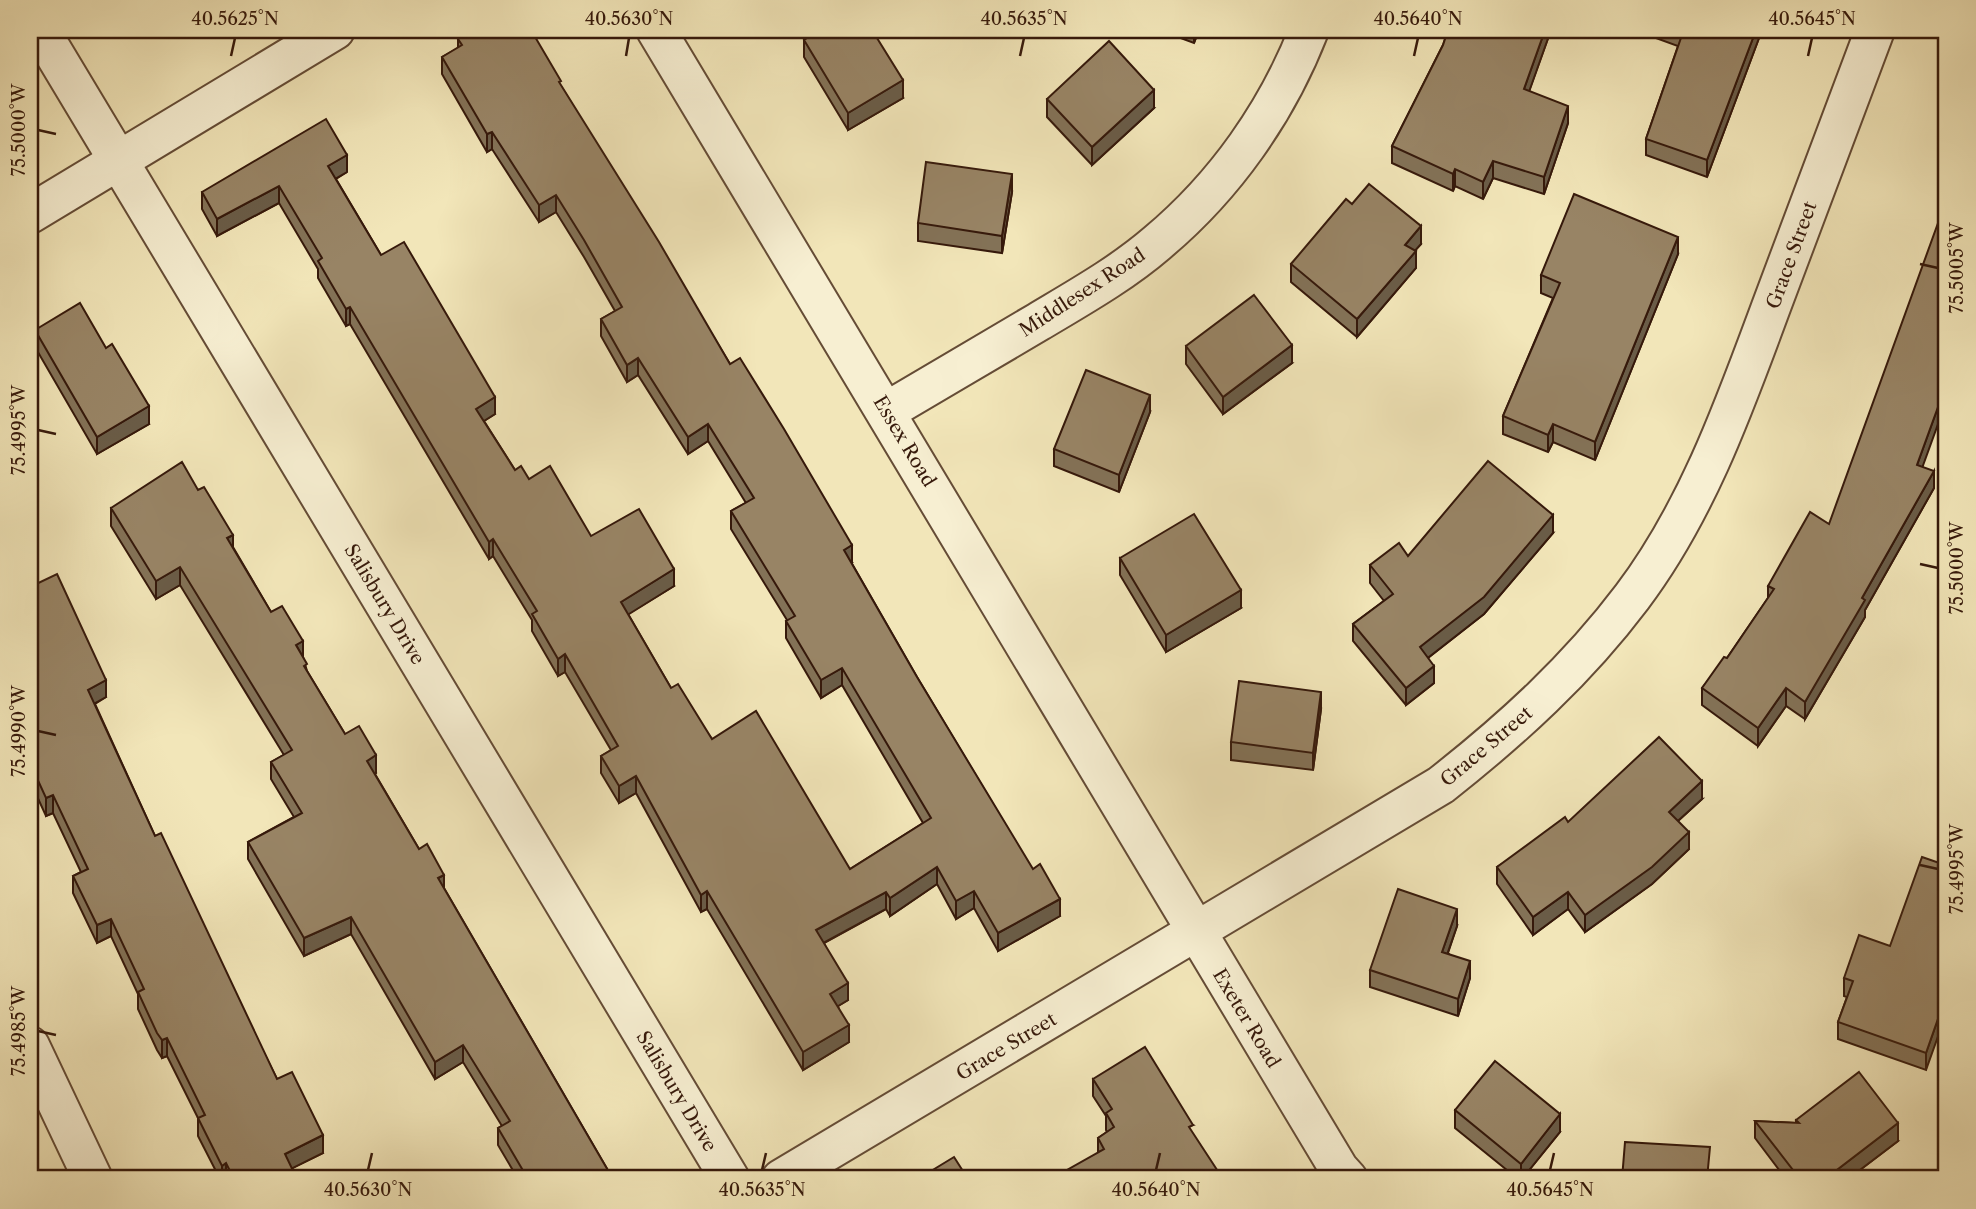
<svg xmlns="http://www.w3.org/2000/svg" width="1976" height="1209" viewBox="0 0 1976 1209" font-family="'Libre Caslon Text',serif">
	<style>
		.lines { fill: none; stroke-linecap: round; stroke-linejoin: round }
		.minor-casing { stroke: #654c36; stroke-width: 42 }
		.minor { stroke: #f7efd2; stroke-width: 38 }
		.wall { fill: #837257; stroke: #36190b; stroke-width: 2 }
		.shaded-wall { fill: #6a5c47; stroke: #36190b; stroke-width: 2 }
		.building { fill: #988465; stroke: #36190b; stroke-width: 2 }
		.ticks { fill: none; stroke: #36190b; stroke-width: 2.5 }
		.labels { text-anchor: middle; stroke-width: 5; stroke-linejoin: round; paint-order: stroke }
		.street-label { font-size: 19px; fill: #36190b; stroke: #f7efd2 }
		.neatline { fill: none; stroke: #36190b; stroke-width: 2.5 }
		.ticks-label { font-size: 18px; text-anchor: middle; fill: #36190b }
	</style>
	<rect width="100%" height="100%" fill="#f2e6b9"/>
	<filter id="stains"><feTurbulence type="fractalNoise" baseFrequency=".00286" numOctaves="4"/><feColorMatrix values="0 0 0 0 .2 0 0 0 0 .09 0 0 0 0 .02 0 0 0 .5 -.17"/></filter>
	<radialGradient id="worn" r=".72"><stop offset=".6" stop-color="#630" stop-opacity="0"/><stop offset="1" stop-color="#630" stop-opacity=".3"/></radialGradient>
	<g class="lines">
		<g class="minor-casing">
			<g id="minor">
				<path d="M40,30L730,1179"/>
				<path d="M656,30C886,409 1110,790 1339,1169L1348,1179"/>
				<path d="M30,214L335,30"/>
				<path d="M887,411C937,381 988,352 1038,322C1078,298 1121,274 1157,243C1225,186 1277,112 1309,30"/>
				<path d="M30,1046L93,1179"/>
				<path d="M781,1179L1441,785C1512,729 1577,670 1632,597C1697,511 1734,407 1771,307C1806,215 1840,122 1875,30"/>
			</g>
		</g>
		<use href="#minor" class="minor"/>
	</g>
	<g class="wall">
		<path d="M1159,30H1199L1194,43Z"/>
		<path d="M1448,30H1551L1529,91L1568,123L1544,194L1493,178L1483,199L1455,186L1453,191L1392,163V146L1443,45Z"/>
		<path d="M1634,30H1762L1707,177L1646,155V139L1678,46Z"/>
		<path d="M458,39L561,86L730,364L852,562H851L917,677L1060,916L998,951L974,908L956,919L937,884L890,916L886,909L824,943L848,1000L838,1006L849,1042L803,1070L707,909L701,912L636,793L619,803L601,773V756L611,750L565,672L558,676L532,631V620L493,556L489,559L350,324L346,326L318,278V269L279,203L217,236L202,209V192L347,172L336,179L381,255L495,414L484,421L515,470L529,479L591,536L674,586L628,614L671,688L712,739L850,869L923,823L842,685L821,698L786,638V621L787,620L731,529V511L746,503L708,441L688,454L638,375L627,382L601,336V319L615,311L584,257L556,212L539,222L492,149L487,152L442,74V57L458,48Z"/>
		<path d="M804,40L903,98L848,130L804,57Z"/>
		<path d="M1047,99L1154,108L1092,165L1047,117Z"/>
		<path d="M1012,192L1002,253L918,241V223Z"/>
		<path d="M1352,204L1421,244L1415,250L1416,268L1357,337L1291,282V264Z"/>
		<path d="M1678,254L1595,460L1553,442L1548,452L1503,434V416L1553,298L1541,293V275Z"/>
		<path d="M35,330L149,424L97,454L35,347Z"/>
		<path d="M1186,346L1292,363L1223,414L1186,364Z"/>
		<path d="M1150,412L1119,492L1054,466V449Z"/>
		<path d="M1922,467L1934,488L1865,610V617L1805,719L1786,706L1758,746L1702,705V688L1727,658L1768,598V586L1829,524Z"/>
		<path d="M111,508L233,547L271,612L303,657L307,671L345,734L376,773L375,774L419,849L444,888L613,1179H518L498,1145V1128L502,1126L463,1062L435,1079L351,934L304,956L248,859V842L294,817L271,779V762L284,755L180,585L156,599L111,526Z"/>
		<path d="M1553,533L1484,614L1428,658L1434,683L1406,705L1353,641V624L1384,601L1370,583V565L1408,556Z"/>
		<path d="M1120,558L1241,608L1166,652L1120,575Z"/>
		<path d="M30,587L106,697L95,704L155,836L277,1079L323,1153L292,1168L297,1179H220L198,1136V1118L167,1056L162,1058L157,1050L138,1009V994L111,936L97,943L73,893V876L81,872L53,813L46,816L30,781Z"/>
		<path d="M1946,703V741L1939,739V721Z"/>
		<path d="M1321,709L1313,770L1231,760V742Z"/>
		<path d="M1702,799L1678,821L1689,849L1652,884L1585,932L1568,909L1533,935L1497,884V867L1568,822Z"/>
		<path d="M1945,865L1926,1070L1838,1039V1022L1847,997L1844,996V978L1890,946Z"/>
		<path d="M1457,926L1448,953L1470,978L1458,1016L1370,987V970Z"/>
		<path d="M1093,1079L1193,1125L1098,1152V1138L1107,1132L1106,1130V1116L1093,1096Z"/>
		<path d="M1455,1110L1560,1132L1522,1179H1518L1455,1128Z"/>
		<path d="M1796,1120L1898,1141L1848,1179H1786L1755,1138V1121L1796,1123Z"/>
	</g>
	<g class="shaded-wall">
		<path d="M1194,30H1199L1194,43Z"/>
		<path d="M1545,30H1551L1524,106V89Z"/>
		<path d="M1756,30H1762L1707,177V160Z"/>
		<path d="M903,80V98L848,130V113Z"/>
		<path d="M1154,90V108L1092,165V147Z"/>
		<path d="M1568,106V123L1544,194V177Z"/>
		<path d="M492,132V149L487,152V134Z"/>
		<path d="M347,155V172L328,183V166Z"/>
		<path d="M1493,161V178L1483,199V182Z"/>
		<path d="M1455,169V186L1453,191V174Z"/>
		<path d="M1012,174V192L1002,253V236Z"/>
		<path d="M279,186V203L217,236V219Z"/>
		<path d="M556,195V212L539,222V205Z"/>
		<path d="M1421,226V244L1405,262V245Z"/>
		<path d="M1678,237V254L1595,460V442Z"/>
		<path d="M1416,251V268L1357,337V319Z"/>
		<path d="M350,307V324L346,326V309Z"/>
		<path d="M1292,345V363L1223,414V397Z"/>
		<path d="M638,358V375L627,382V365Z"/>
		<path d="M1946,385V402L1917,482V465Z"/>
		<path d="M1150,395V412L1119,492V475Z"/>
		<path d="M495,397V414L476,426V409Z"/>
		<path d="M149,406V424L97,454V437Z"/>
		<path d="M708,424V441L688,454V437Z"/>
		<path d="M1553,424V442L1548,452V435Z"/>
		<path d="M1934,471V488L1865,610V617L1805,719V702L1862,598Z"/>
		<path d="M1553,515V533L1484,614L1420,664V647Z"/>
		<path d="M233,535V552L227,538Z"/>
		<path d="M493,539V556L489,559V542Z"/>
		<path d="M852,545V562L844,567V550Z"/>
		<path d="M180,567V585L156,599V581Z"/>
		<path d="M674,569V586L621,619V602Z"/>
		<path d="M1241,590V608L1166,652V635Z"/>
		<path d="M303,641V658L296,645Z"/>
		<path d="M565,654V672L558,676V659Z"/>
		<path d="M1434,666V683L1406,705V688Z"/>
		<path d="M842,668V685L821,698V680Z"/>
		<path d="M106,680V697L88,707V690Z"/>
		<path d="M1786,688V706L1758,746V728Z"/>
		<path d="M1321,692V709L1313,770V753Z"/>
		<path d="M376,755V773L367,779V761Z"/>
		<path d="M636,776V793L619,803V786Z"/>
		<path d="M1702,781V799L1669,829V812Z"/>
		<path d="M53,795V813L46,816V798Z"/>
		<path d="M1689,832V849L1652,884L1585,932V915Z"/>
		<path d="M937,867V884L890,916V898Z"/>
		<path d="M444,875V892L438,878Z"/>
		<path d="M707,891V909L701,912V895Z"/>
		<path d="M974,891V908L956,919V901Z"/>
		<path d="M886,892V909L816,947V930Z"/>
		<path d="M1568,892V909L1533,935V917Z"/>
		<path d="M1060,899V916L998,951V933Z"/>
		<path d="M1457,909V926L1442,969V952Z"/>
		<path d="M351,917V934L304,956V938Z"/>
		<path d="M111,919V936L97,943V925Z"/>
		<path d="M1470,961V978L1458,1016V999Z"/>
		<path d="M848,983V1000L830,1011V994Z"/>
		<path d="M1946,996V1014L1926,1070V1053Z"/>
		<path d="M849,1025V1042L803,1070V1052Z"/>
		<path d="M167,1038V1056L162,1058V1040Z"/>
		<path d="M463,1045V1062L435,1079V1062Z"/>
		<path d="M1560,1114V1132L1522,1179H1521V1164Z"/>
		<path d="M1898,1123V1141L1848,1179H1825Z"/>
		<path d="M323,1135V1153L285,1172V1154Z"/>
		<path d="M226,1163V1179H222V1166Z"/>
	</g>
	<g class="building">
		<path d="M474,30H531L561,81L559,82L659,242L730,364L740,358L784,429L852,545L844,550L917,677L1033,869L1040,864L1060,899L998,933L974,891L956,901L937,867L890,898L886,892L816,930L848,983L830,994L849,1025L803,1052L707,891L701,895L636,776L619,786L601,756L618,746L565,654L558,659L532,614L537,611L493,539L489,542L350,307L346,309L318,261L322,258L279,186L217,219L202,192L326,119L347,155L328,166L381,255L404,242L495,397L476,409L515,470L521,466L529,479L550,466L591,536L639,509L674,569L621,602L671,688L678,684L712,739L756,711L850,869L931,818L842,668L821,680L786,621L795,616L731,511L754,498L708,424L688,437L638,358L627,365L601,319L622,307L584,240L556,195L539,205L492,132L487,134L442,57L462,45L458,39Z"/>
		<path d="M820,30H872L903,80L848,113L804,40Z"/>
		<path d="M1448,30H1545L1524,89L1568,106L1544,177L1493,161L1483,182L1455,169L1453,174L1392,146L1443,45Z"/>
		<path d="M1678,30H1756L1707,160L1646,139L1683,32Z"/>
		<path d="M1109,41L1154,90L1092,147L1047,99Z"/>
		<path d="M926,162L1012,174L1002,236L918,223Z"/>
		<path d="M1369,184L1421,226L1405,245L1416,251L1357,319L1291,264L1346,199L1352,204Z"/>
		<path d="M1574,194L1678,237L1595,442L1553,424L1548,435L1503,416L1560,283L1541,275Z"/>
		<path d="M1946,201V385L1917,465L1934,471L1862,598L1865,600L1805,702L1786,688L1758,728L1702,688L1724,657L1727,658L1774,589L1768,586L1810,512L1829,524Z"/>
		<path d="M1254,295L1292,345L1223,397L1186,346Z"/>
		<path d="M80,303L106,348L112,344L149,406L97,437L35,330Z"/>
		<path d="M1086,370L1150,395L1119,475L1054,449Z"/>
		<path d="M1488,461L1553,515L1484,597L1420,647L1434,666L1406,688L1353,624L1393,594L1370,565L1399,543L1408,556Z"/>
		<path d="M182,462L198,490L204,487L233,535L227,538L271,612L282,606L303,641L296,645L307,664L304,666L345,734L359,726L376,755L367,761L419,849L427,844L444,875L438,878L613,1179H528L498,1128L510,1121L463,1045L435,1062L351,917L304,938L248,842L302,813L271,762L292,750L180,567L156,581L111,508Z"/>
		<path d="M1194,514L1241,590L1166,635L1120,558Z"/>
		<path d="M57,574L106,680L88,690L155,836L161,833L277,1079L292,1072L323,1135L285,1154L297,1179H234L226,1163L222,1166L198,1118L205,1115L167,1038L162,1040L157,1033L138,992L144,989L111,919L97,925L73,876L88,869L53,795L46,798L30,763V587Z"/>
		<path d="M1239,681L1321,692L1313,753L1231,742Z"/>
		<path d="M1946,703V724L1939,721Z"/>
		<path d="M1659,737L1702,781L1669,812L1689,832L1652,867L1585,915L1568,892L1533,917L1497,867L1565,817L1568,822Z"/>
		<path d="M1922,857L1945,865L1946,861V996L1926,1053L1838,1022L1853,981L1844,978L1859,935L1890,946Z"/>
		<path d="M1398,889L1457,909L1442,952L1470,961L1458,999L1370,970Z"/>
		<path d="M1145,1047L1193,1125L1189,1127L1223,1179H1051L1104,1149L1098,1138L1114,1127L1106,1113L1112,1109L1093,1079Z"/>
		<path d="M1495,1061L1560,1114L1521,1164L1455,1110Z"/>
		<path d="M1859,1072L1898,1123L1825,1179H1800L1755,1121L1799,1123L1796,1120Z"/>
		<path d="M1625,1142L1710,1147L1707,1179H1622Z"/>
		<path d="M954,1157L968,1179H918Z"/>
	</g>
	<path class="ticks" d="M231,56L235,38M626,56L629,38M1020,56L1024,38M1414,56L1418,38M1808,56L1812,38M38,130L56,134M1920,264L1938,268M38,430L56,434M1920,564L1938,568M38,731L56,735M1920,865L1938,869M38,1031L56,1035M368,1170L372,1153M762,1170L766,1153M1156,1170L1160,1153M1550,1170L1554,1153"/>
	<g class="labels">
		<g class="street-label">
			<text transform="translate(1791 255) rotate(-70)" y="7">Grace Street</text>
			<text transform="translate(1082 292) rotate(-33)" y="7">Middlesex Road</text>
			<text transform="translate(905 441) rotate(59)" y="7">Essex Road</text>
			<text transform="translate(385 604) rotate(59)" y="7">Salisbury Drive</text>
			<text transform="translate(1486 746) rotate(-40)" y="7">Grace Street</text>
			<text transform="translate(1247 1018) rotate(59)" y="7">Exeter Road</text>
			<text transform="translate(1006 1046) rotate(-31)" y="7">Grace Street</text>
			<text transform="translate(677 1091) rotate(59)" y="7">Salisbury Drive</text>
		</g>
	</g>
	<rect width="1976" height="1209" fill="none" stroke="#f2e6b9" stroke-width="77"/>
	<rect x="38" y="38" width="1900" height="1132" class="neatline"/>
	<g class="ticks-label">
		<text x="235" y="25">40.5625°N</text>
		<text x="629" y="25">40.5630°N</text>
		<text x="1024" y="25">40.5635°N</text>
		<text x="1418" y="25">40.5640°N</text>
		<text x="1812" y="25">40.5645°N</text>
		<text transform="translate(19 130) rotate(-90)" y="6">75.5000°W</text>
		<text transform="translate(1957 268) rotate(-90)" y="6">75.5005°W</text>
		<text transform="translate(19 430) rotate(-90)" y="6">75.4995°W</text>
		<text transform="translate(1957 568) rotate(-90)" y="6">75.5000°W</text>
		<text transform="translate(19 731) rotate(-90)" y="6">75.4990°W</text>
		<text transform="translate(1957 869) rotate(-90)" y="6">75.4995°W</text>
		<text transform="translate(19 1031) rotate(-90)" y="6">75.4985°W</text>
		<text x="368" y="1196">40.5630°N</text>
		<text x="762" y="1196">40.5635°N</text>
		<text x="1156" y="1196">40.5640°N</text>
		<text x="1550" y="1196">40.5645°N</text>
	</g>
	<rect width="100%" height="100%" filter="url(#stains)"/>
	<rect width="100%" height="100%" fill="url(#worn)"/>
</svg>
